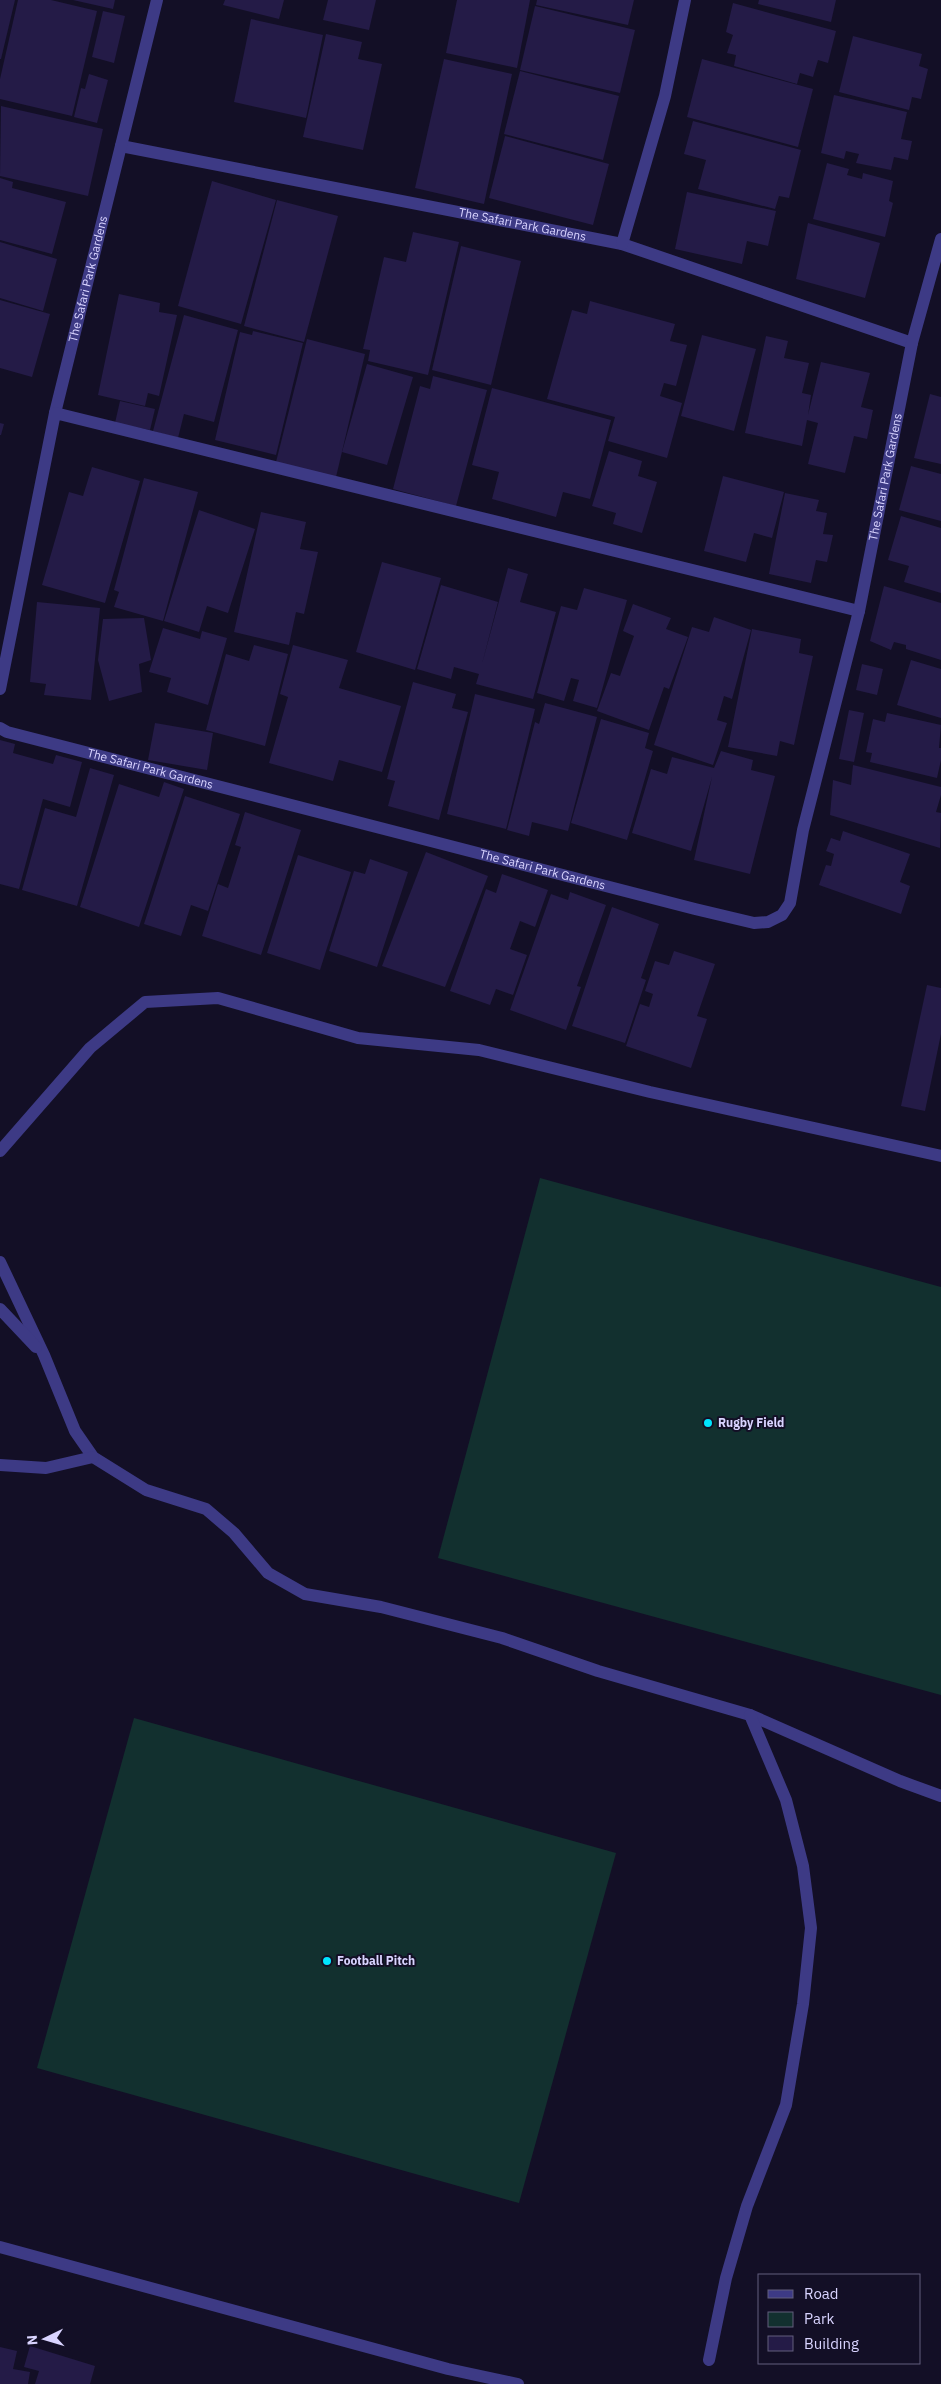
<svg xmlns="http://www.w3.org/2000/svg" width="941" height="2384" viewBox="0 0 941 2384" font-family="'IBM Plex Sans',sans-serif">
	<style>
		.green { fill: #12302f }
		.building { fill: #241b47 }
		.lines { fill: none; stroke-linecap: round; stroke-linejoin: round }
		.lane { stroke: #3d3a85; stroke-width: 12 }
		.street { stroke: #3d3a85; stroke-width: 12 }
		.poi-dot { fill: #00e5ff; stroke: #130f26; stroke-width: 2 }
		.labels { text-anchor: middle; stroke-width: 4; stroke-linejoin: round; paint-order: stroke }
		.street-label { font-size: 12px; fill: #d9d4ff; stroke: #130f26 }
		.poi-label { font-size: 12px; font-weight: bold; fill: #d9d4ff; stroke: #130f26; text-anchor: start }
	</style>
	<rect width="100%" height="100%" fill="#130f26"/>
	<g class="green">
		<path d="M540,1178L941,1287V1695L438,1558Z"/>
		<path d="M134,1718L616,1853L519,2203L37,2068Z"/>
	</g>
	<g class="building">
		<path d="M0,0H15L1,59H0Z"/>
		<path d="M18,0H51L97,11L72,116L0,99V79Z"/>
		<path d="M73,0H115L113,9Z"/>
		<path d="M225,0H284L279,19L223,5Z"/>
		<path d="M328,0H376L369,30L323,20Z"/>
		<path d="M457,0H530L517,68L446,53Z"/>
		<path d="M537,0H634L628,25L536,5Z"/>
		<path d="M759,0H836L831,22L758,4Z"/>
		<path d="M733,3L836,31L828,63L818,60L813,77L800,73L797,84L734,66L736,55L727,53L733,35L726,32Z"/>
		<path d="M535,6L635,30L620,93L520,70Z"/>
		<path d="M103,11L125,16L114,63L92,57Z"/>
		<path d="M251,19L323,35L306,118L234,102Z"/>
		<path d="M326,34L362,42L358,59L382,64L363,150L303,137Z"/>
		<path d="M853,36L922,54L919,66L928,69L921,99L912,97L909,110L839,92Z"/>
		<path d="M444,59L512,74L484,204L415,188Z"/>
		<path d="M702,59L813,89L798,147L687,117Z"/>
		<path d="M520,71L619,96L603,160L504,134Z"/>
		<path d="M89,74L108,80L97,123L74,117L81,88L85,89Z"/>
		<path d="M834,95L907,112L901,139L912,141L908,160L894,157L891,170L856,163L859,154L846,151L844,159L821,153Z"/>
		<path d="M1,106L103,129L88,196L0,176Z"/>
		<path d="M693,121L801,150L789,198L779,196L775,209L698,189L706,160L684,154Z"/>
		<path d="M505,136L609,164L593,225L489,198Z"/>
		<path d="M827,163L849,169L847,175L862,179L863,173L893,181L889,201L893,203L885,237L813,219Z"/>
		<path d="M0,178L13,182L12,188L66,202L52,254L0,240Z"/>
		<path d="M212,181L276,200L241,324L178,306Z"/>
		<path d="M687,192L776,211L768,246L747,241L742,264L675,249Z"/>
		<path d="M277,200L338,216L304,342L244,326Z"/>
		<path d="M808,223L880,243L865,298L796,279Z"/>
		<path d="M413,232L459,242L428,375L368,361L370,350L363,349L384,257L406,262Z"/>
		<path d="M0,242L57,259L43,311L0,298Z"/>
		<path d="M461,246L521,261L491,385L432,370Z"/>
		<path d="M119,294L160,303L159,312L177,315L159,396L148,393L145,406L98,395Z"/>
		<path d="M0,300L50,314L32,377L0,368Z"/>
		<path d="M590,301L675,324L670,341L687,345L676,386L664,383L660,396L682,403L667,458L608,441L615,417L547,399L572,310L587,314Z"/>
		<path d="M184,315L238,330L214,422L184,414L178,438L153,431Z"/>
		<path d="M253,331L303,343L276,455L215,440L240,332L252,335Z"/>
		<path d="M702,335L756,349L734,431L681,416Z"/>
		<path d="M766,336L788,341L784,358L809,363L802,393L811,395L808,415L821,362L870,373L861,407L873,410L867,439L854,436L845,473L808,464L818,423L807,420L802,446L745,433Z"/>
		<path d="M307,339L365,354L336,477L276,462Z"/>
		<path d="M367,364L413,377L387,465L342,452Z"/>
		<path d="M433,376L487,390L456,506L393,489L420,386L430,389Z"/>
		<path d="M492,388L611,420L590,499L563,492L556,517L492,499L499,472L472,465Z"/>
		<path d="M930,394L941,397V464L914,458Z"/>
		<path d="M120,401L155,409L150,430L115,423Z"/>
		<path d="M0,423L4,424L1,435H0Z"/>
		<path d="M609,451L642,461L638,476L657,482L642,533L613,524L616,513L592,506Z"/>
		<path d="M911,466L941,474V521L899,510Z"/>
		<path d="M92,467L140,481L105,603L42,585L69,492L83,496Z"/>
		<path d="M723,476L784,492L772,538L754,533L746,562L704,551Z"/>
		<path d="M144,478L198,492L163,621L114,607L119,592L114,590Z"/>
		<path d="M785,493L819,500L816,511L827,513L823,534L833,535L827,562L816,560L811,583L769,574Z"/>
		<path d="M199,510L255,529L228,613L207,606L199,632L164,621Z"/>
		<path d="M261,512L306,522L300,549L318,552L304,614L296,612L289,645L234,632Z"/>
		<path d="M901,516L941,528V593L904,582L909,566L888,560Z"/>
		<path d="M382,562L441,578L415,670L356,652Z"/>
		<path d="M508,568L528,574L520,602L556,612L533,699L476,684L479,674L454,667L451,679L417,669L441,585L498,602L482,664Z"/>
		<path d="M884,586L941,603V660L906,649V645L894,642L891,650L870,641Z"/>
		<path d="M584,588L627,600L597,708L573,701L579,680L571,678L564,701L537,693L561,606L577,610Z"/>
		<path d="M37,602L100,608L91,700L44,695L46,684L30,682Z"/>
		<path d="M633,604L671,618L666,629L688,637L669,689L664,687L649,730L597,711L611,673L620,676L634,636L623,631Z"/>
		<path d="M714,617L751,630L732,699L724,696L717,720L727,723L713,765L654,745L692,627L709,632Z"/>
		<path d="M144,618L151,660L139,664L142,692L109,701L98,660L103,619Z"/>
		<path d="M163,628L200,639L202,631L227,638L208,705L167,692L171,678L149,672Z"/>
		<path d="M752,629L801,639L799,653L813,656L794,745L780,741L777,756L728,747Z"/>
		<path d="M254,645L288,654L265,746L206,730L226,654L249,661Z"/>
		<path d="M293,645L348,660L339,688L401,706L382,772L339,760L333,781L269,763L288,697L280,694Z"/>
		<path d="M911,660L941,669V718L897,705Z"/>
		<path d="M862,664L883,669L877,695L856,690Z"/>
		<path d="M413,682L456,694L452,708L468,712L439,820L388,806L395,781L387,779Z"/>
		<path d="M475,694L535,709L506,829L447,814Z"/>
		<path d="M545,703L597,717L568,831L532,822L529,836L507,830L535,722L539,724Z"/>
		<path d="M849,710L864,713L854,762L839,759Z"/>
		<path d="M887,713L941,725L939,748H941V760L937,778L870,762L872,753L866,752L873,719L885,722Z"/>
		<path d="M601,719L649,733L645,748L653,751L627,840L571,823Z"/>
		<path d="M155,723L213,733L207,770L148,760Z"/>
		<path d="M0,740L15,744L13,753L53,764L56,755L82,762L70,807L43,799L19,889L0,884Z"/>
		<path d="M721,751L753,760L751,770L775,776L750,874L694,860L712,777L691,851L632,833L651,769L667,774L672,757L714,768Z"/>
		<path d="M853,765L941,787V795L936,812L941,813L940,848L830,815L833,780L851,785Z"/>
		<path d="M90,768L114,775L77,906L22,890L45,808L76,817Z"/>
		<path d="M164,782L184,789L139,927L80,907L119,784L159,797Z"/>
		<path d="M185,796L240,814L208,911L191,905L181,936L144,924Z"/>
		<path d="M245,812L301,830L261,955L202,936L218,884L228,888L241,847L235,845Z"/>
		<path d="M843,831L910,854L900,882L910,886L901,914L819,885L826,865L831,866L834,854L826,851L831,838L840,841Z"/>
		<path d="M426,852L488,876L445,987L382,966Z"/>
		<path d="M298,855L351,872L320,970L267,953Z"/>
		<path d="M370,859L408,872L377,967L329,951L354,871L365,874Z"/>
		<path d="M502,874L548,890L535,927L520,921L510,949L527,955L513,995L496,989L490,1005L450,991L486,889L496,893Z"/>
		<path d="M570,892L606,905L577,986L581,987L566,1030L510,1010L551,894L568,900Z"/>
		<path d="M612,907L659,924L641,978L646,980L625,1043L572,1026Z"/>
		<path d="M674,951L715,964L697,1016L707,1019L691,1068L626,1046L640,1004L649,1007L653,994L645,991L655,961L669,965Z"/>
		<path d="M927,985L941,988V1034L925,1111L901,1106Z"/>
		<path d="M30,2346L95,2366L90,2384H35L39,2371L24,2367Z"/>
		<path d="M0,2347L17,2351L13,2369L30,2372L28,2384H0Z"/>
	</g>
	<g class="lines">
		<g class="lane">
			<path d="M0,1151L90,1048L145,1002L218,998L358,1038L479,1050L650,1092L941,1156"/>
			<path d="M0,1262L44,1355L75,1431L93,1457L146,1490L206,1509L234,1533L268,1573L305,1594L381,1607L502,1638L598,1671L750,1715L900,1781L941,1796"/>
			<path d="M0,1309L36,1347"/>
			<path d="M0,1465L46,1468L93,1457"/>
			<path d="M0,2247L448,2369L518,2384"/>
			<path d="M709,2360L726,2278L747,2206L786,2105L803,2004L811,1928L803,1866L786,1800L750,1715"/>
		</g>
		<g class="street">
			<path id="s1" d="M121,146L622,244L912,343"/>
			<path d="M622,244L665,96L685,0"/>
			<path id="s2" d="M55,413L157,0"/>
			<path d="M0,689L55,413L859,611"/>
			<path id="s3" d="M0,728L7,732L695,909L754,923L768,922L782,915L790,903L803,830L859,611L912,343L941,239"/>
		</g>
	</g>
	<g class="poi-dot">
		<circle cx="708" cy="1423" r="5"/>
		<circle cx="327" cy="1961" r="5"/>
	</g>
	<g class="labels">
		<g class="street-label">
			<text dy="4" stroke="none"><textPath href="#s1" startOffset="409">The Safari Park Gardens</textPath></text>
			<text dy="4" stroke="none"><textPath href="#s2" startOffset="138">The Safari Park Gardens</textPath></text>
			<text dy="4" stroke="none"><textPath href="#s3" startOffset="1260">The Safari Park Gardens</textPath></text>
			<text dy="4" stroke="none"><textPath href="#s3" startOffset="156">The Safari Park Gardens</textPath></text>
			<text dy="4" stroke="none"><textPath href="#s3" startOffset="561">The Safari Park Gardens</textPath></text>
		</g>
		<g class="poi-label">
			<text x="718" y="1427">Rugby Field</text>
			<text x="337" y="1965">Football Pitch</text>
		</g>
	</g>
	<rect x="758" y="2274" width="162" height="90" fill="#130f26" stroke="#625e7d"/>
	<rect x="768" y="2290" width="25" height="8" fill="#3d3a85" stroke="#625e7d"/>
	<text x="804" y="2299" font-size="15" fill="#d9d4ff">Road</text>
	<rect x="768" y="2312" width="25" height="15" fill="#12302f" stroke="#625e7d"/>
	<text x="804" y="2324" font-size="15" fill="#d9d4ff">Park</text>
	<rect x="768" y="2336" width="25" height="15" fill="#241b47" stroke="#625e7d"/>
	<text x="804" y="2349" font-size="15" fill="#d9d4ff">Building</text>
	<g transform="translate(45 2339) rotate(265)" stroke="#130f26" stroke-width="4" paint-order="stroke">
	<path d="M0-4L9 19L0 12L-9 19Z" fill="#d9d4ff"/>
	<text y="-8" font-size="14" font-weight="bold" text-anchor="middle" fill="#d9d4ff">N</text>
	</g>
</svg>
